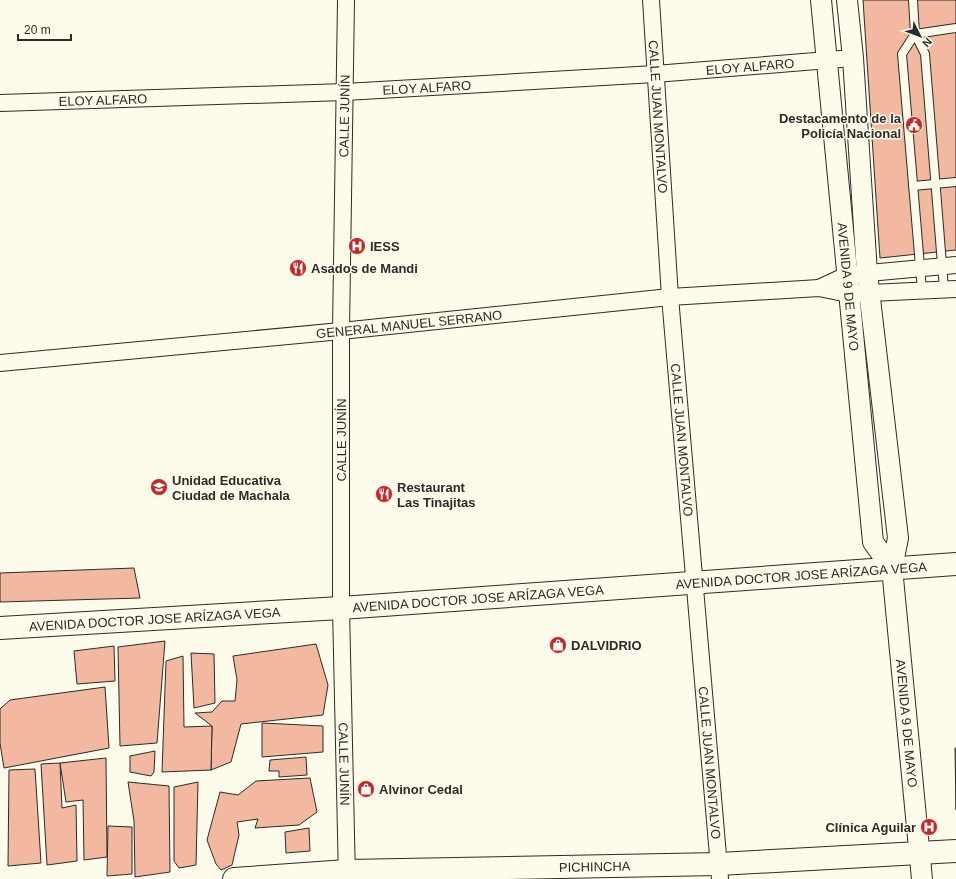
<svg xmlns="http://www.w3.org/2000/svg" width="956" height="879" viewBox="0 0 956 879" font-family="Arial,sans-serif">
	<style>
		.building { fill: #f2b8a0; stroke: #2b2b2b }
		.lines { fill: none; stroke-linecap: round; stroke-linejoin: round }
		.service-casing { stroke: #2b2b2b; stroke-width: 10 }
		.minor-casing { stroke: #2b2b2b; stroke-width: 18 }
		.tertiary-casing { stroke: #2b2b2b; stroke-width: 22 }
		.secondary-casing { stroke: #2b2b2b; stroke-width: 24 }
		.service { stroke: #fdfbea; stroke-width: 8 }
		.minor { stroke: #fdfbea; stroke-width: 16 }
		.tertiary { stroke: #fdfbea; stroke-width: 20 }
		.secondary { stroke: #fdfbea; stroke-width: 22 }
		.labels { text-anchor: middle; stroke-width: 3; stroke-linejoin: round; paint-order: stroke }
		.street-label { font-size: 13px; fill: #2b2b2b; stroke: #fdfbea }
		.poi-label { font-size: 13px; font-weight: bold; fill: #2b2b2b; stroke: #fdfbea; text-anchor: start }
	</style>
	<rect width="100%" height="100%" fill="#fdfbea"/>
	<g class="building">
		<path d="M863,0H956V250L880,258Z"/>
		<path d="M134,568L140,598L0,602V573Z"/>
		<path d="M165,641L157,743L120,746L118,647Z"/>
		<path d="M316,644L328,685L323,715L241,724L231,762L211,770L212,726L195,713L212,712L222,701H235L237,680L233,656Z"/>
		<path d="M114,646L115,681L77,684L74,651Z"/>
		<path d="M191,653L214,654L215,703L194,708Z"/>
		<path d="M183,656L184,727L212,726L211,770L162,772L166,661Z"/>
		<path d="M105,687L109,748L4,768L0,743V709L10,700Z"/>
		<path d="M262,723L323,726V752L262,757Z"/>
		<path d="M955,748H956V810Z"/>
		<path d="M155,751L154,772L151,776L130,772V756Z"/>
		<path d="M306,757L307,775L279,777V771H269L270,760Z"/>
		<path d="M106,758L107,857L84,860L83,800L66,802L60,763Z"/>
		<path d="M60,763L62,808L76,805L77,861L47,865L41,764Z"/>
		<path d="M35,769L41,863L8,866L9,770Z"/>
		<path d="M310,778L317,812L299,825L255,828L258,819L237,822L239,835L232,865L221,870L216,864L207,840L220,792L238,795L256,781Z"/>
		<path d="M128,782L169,786L170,872L135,877L134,821Z"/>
		<path d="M198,782L196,865L179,868L174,861V787Z"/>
		<path d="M108,826L132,827V874L107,876Z"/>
		<path d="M309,828L310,851L286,853L285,832Z"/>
	</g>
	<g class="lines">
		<g class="service-casing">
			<g id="service">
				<path d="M913,0L915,34L925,54L944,289"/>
				<path d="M913,186L956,182"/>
				<path d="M922,290L902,54L915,34L956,28"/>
			</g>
		</g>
		<g class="minor-casing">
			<g id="minor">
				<path id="s1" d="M346,0L341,331V608L347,879"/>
				<path id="s2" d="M651,0L670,297L720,879"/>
				<path id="s3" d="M0,103L345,92L655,74L853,58"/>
				<path d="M819,288L847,275L956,265"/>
				<path id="s4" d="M0,363L341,331L670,297L819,288L848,294L956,289"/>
			</g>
		</g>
		<g class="tertiary-casing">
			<g id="tertiary">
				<path id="s5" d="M821,0L873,542L892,568"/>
				<path id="s6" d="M847,0L853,58L867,273L898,538L892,568L922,879"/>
			</g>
		</g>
		<g class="secondary-casing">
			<g id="secondary">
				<path id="s7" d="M0,628L341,608L956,564"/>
				<path id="s8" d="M234,879L347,871L719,864L956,851"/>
			</g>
		</g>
		<use href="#service" class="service"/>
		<use href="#minor" class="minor"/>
		<use href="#tertiary" class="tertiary"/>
		<use href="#secondary" class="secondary"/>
	</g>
	<defs>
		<g id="civic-disc" transform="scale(0.9)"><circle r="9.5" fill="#c62828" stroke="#fdfbea"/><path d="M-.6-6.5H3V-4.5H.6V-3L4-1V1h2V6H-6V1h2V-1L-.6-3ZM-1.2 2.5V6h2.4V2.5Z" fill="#fff"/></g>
		<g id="hospital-disc" transform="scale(0.9)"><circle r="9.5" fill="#c62828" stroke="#fdfbea"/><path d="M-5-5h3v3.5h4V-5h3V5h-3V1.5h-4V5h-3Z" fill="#fff"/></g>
		<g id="restaurant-disc" transform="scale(0.9)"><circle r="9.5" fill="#c62828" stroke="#fdfbea"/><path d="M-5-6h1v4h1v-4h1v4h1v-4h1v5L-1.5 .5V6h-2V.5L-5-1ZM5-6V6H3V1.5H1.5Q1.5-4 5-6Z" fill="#fff"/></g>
		<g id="school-disc" transform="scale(0.9)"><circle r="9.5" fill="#c62828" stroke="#fdfbea"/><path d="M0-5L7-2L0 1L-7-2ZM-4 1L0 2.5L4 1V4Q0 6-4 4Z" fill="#fff"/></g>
		<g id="shop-disc" transform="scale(0.9)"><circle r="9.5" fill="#c62828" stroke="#fdfbea"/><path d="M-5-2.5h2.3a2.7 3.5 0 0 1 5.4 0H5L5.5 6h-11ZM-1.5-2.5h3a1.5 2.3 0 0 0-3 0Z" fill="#fff"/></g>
	</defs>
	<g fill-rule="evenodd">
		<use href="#civic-disc" x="914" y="125"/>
		<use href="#hospital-disc" x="357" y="246"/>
		<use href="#restaurant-disc" x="298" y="268"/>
		<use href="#school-disc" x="159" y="487"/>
		<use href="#restaurant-disc" x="384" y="494"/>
		<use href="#shop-disc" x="558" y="645"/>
		<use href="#shop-disc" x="366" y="789"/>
		<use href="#hospital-disc" x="929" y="827"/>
	</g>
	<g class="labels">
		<g class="street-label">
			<text dy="5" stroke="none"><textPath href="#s3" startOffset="751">ELOY ALFARO</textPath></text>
			<text dy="5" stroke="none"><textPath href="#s3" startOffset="427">ELOY ALFARO</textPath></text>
			<text dy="5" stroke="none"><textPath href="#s3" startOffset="103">ELOY ALFARO</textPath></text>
			<text transform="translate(344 116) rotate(-89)" y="5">CALLE JUNÍN</text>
			<text dy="5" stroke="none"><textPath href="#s2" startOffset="117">CALLE JUAN MONTALVO</textPath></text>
			<text dy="5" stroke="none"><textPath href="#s5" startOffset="288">AVENIDA 9 DE MAYO</textPath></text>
			<text dy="5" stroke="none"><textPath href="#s4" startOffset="411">GENERAL MANUEL SERRANO</textPath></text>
			<text transform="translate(341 440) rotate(-90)" y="5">CALLE JUNÍN</text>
			<text dy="5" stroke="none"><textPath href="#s2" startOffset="441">CALLE JUAN MONTALVO</textPath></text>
			<text dy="5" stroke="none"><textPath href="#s7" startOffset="803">AVENIDA DOCTOR JOSE ARÍZAGA VEGA</textPath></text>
			<text dy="5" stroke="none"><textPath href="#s7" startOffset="479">AVENIDA DOCTOR JOSE ARÍZAGA VEGA</textPath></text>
			<text dy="5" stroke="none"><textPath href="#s7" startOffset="155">AVENIDA DOCTOR JOSE ARÍZAGA VEGA</textPath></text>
			<text dy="5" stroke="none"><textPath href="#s6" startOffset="727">AVENIDA 9 DE MAYO</textPath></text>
			<text dy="5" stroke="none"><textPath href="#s1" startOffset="764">CALLE JUNÍN</textPath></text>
			<text dy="5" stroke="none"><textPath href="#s2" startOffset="765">CALLE JUAN MONTALVO</textPath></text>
			<text dy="5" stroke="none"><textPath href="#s8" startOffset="361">PICHINCHA</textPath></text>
		</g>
		<g class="poi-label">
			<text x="901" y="123" text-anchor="end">Destacamento de la<tspan x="901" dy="15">Policía Nacional</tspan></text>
			<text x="370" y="251">IESS</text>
			<text x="311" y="273">Asados de Mandi</text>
			<text x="172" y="485">Unidad Educativa<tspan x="172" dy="15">Ciudad de Machala</tspan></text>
			<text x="397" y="492">Restaurant<tspan x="397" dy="15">Las Tinajitas</tspan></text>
			<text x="571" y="650">DALVIDRIO</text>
			<text x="379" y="794">Alvinor Cedal</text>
			<text x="916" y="832" text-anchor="end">Clínica Aguilar</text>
		</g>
	</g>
	<g transform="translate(920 36) rotate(132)" stroke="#fdfbea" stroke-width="3" paint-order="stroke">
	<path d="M0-3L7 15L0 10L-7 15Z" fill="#2b2b2b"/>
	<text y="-6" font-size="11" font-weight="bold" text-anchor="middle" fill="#2b2b2b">N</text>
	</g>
	<path d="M18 34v6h53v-6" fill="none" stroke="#2b2b2b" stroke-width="2"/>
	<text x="24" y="34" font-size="12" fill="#2b2b2b" stroke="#fdfbea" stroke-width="3" paint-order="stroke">20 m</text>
</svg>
